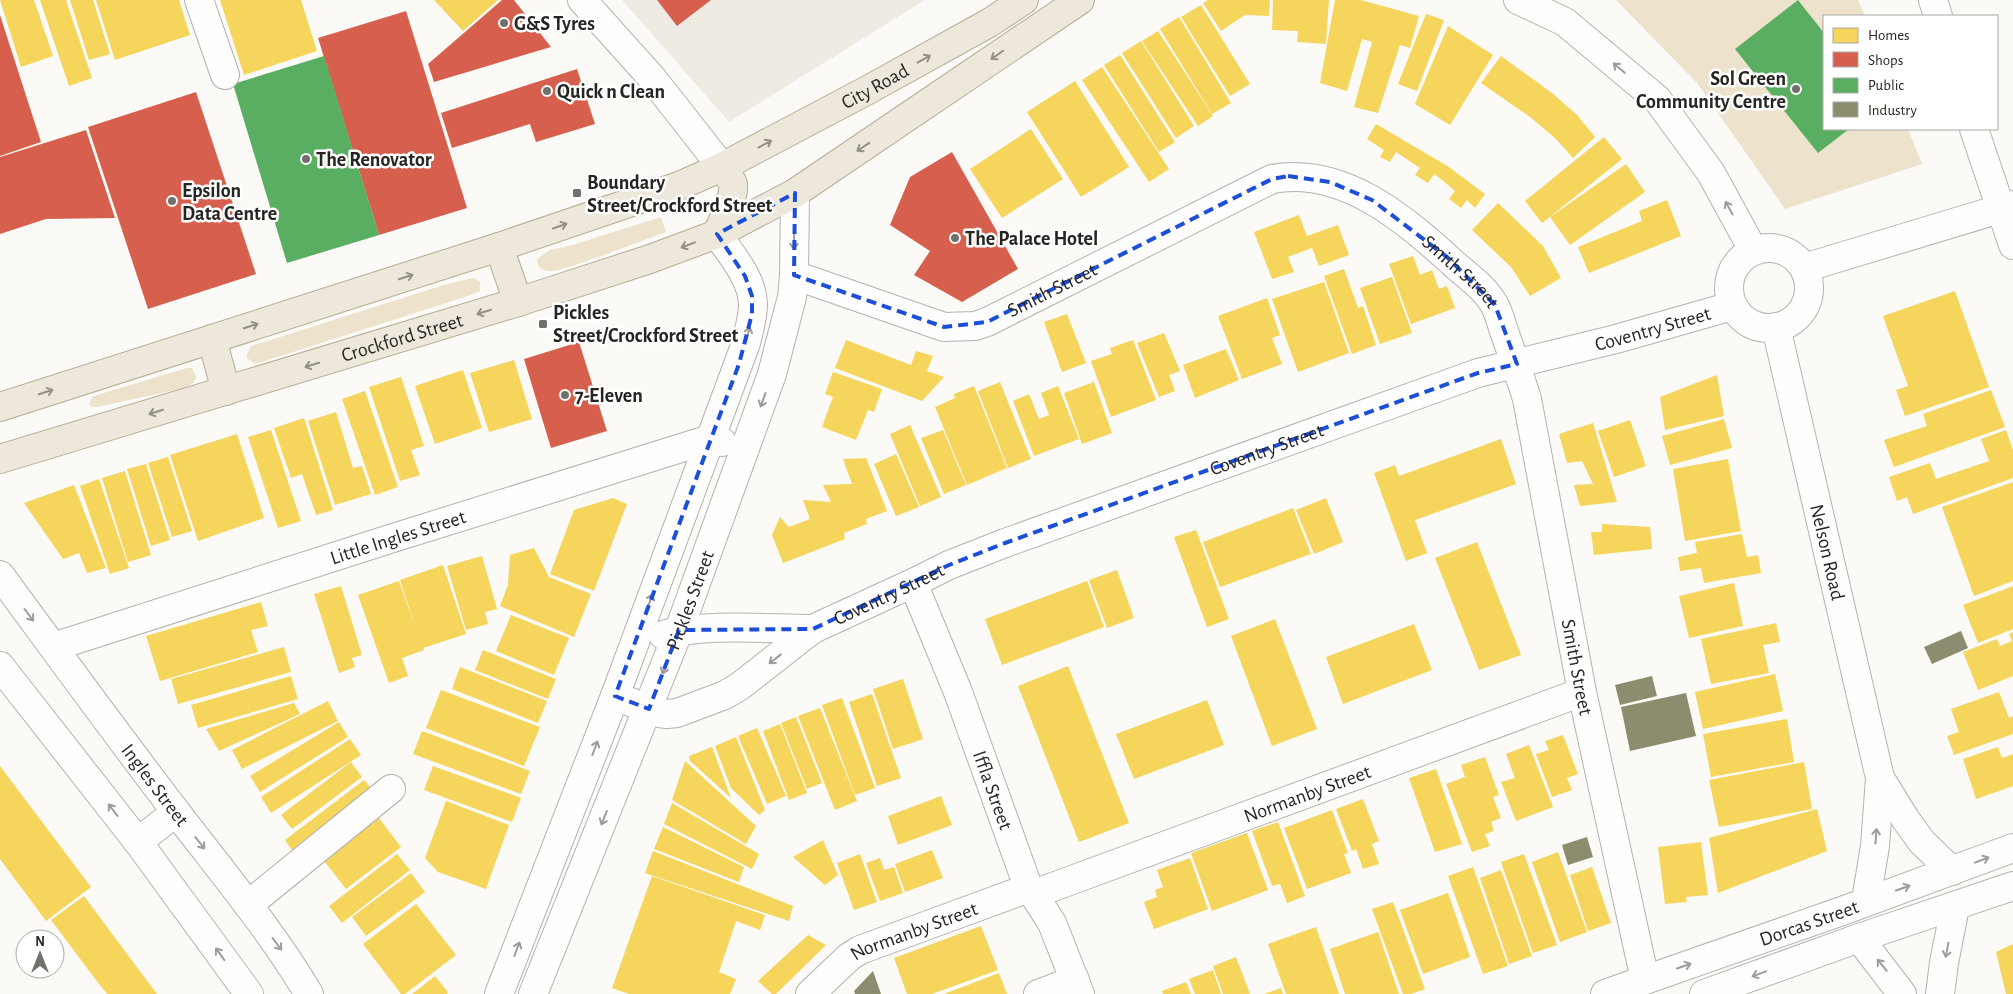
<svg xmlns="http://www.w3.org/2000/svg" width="2013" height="994" viewBox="0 0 2013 994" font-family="'Alegreya Sans',sans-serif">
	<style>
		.built { fill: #f0ebe2 }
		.green { fill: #ede2cc }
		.homes { fill: #f6d55c }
		.shops { fill: #d6604d }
		.public { fill: #5aae61 }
		.industry { fill: #8c8c6e }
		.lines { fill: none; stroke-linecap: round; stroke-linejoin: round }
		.minor-casing { stroke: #b4b2b0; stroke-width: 30 }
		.major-casing { stroke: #b4ac94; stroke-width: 30 }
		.minor { stroke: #fffefe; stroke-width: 28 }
		.major { stroke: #ede8db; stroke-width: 28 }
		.oneway { stroke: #939088 }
		.oneway2 { stroke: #9d9c9b }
		.marked { fill: none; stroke: #1d4ed8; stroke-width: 4; stroke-dasharray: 10 6; stroke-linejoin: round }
		.poi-dot { fill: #71706c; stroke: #fff; stroke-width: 2 }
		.labels { text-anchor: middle; stroke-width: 5; stroke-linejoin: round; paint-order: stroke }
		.poi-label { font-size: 20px; font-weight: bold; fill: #262522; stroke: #fff; text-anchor: start }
		.street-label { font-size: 20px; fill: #262522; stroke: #fff }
	</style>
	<rect width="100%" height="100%" fill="#fcfaf6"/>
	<path class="built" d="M622,0H925L729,122Z"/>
	<g class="green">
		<path d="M1616,0H1858L1865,16H1824V129H1908L1922,164L1785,209L1697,83Z"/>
		<path d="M661,217L666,232C637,243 607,254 578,264C569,266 560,271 551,271C542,271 535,267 538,258L550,250L569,246Z"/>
		<path d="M474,278L480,282V291L471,295L259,363H254L247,358V354L251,346L261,343L447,284Z"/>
		<path d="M187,368H192L196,377L194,382L185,388L97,407H92L89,404L92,397L97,395Z"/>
	</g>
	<g class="homes">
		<path d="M0,0H34L53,56L21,67Z"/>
		<path d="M40,0H66L92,78L69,86Z"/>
		<path d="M70,0H93L110,54L89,60Z"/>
		<path d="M96,0H179L190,35L115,60Z"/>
		<path d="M220,0H301L317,51L244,75Z"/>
		<path d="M434,0H498L463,31Z"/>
		<path d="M1208,0H1270L1269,16L1245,15L1221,31L1203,3Z"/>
		<path d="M1273,0H1329L1326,44L1297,42L1298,31L1272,30Z"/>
		<path d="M1335,0H1361L1419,16L1410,48L1400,45L1378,113L1354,107L1372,42L1362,39L1347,91L1320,83Z"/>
		<path d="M1201,5L1250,84L1230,96L1181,17Z"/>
		<path d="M1426,14L1444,20L1417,91L1398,84Z"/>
		<path d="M1179,17L1231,103L1212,114L1160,29Z"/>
		<path d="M1448,26L1493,55L1450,125L1415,104Z"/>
		<path d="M1158,31L1213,116L1198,126L1142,41Z"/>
		<path d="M1141,41L1194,126L1176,138L1122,53Z"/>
		<path d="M1120,55L1175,142L1159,152L1104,65Z"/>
		<path d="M1501,56L1552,93L1577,115L1595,137L1573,158L1555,138L1530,117L1481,83Z"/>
		<path d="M1102,67L1169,169L1149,182L1082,80Z"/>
		<path d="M1075,81L1129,167L1081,197L1027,112Z"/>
		<path d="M1376,124L1449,167L1485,194L1475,208L1467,200L1461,208L1449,199L1455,191L1441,179L1434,174L1428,183L1415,175L1420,168L1396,152L1390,162L1380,157L1384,150L1367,139Z"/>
		<path d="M1031,129L1063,179L1002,218L970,169Z"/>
		<path d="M1604,137L1622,159L1542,223L1525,201Z"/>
		<path d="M1626,164L1645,192L1570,245L1550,217Z"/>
		<path d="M1667,200L1681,236L1589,273L1578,247L1642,221L1639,211Z"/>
		<path d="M1498,203L1543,246L1561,278L1530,296L1511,267L1472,230Z"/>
		<path d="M1299,215L1307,236L1338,225L1349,255L1319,266L1312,248L1288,257L1294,272L1272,279L1254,232Z"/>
		<path d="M1413,256L1420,275L1432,270L1439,289L1447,286L1455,308L1411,324L1389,264Z"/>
		<path d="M1344,269L1358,308L1363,306L1376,345L1352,354L1324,276Z"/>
		<path d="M1392,277L1412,333L1380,344L1360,288Z"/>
		<path d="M1324,282L1349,353L1298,372L1272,299Z"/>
		<path d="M1955,291L1989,387L1905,416L1896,390L1908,386L1883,316Z"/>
		<path d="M1267,298L1280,335L1272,338L1282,364L1242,379L1218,316Z"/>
		<path d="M1067,314L1086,363L1062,372L1044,322Z"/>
		<path d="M1164,333L1180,371L1169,375L1175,391L1159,397L1137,343Z"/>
		<path d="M846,340L911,365L916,351L933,356L927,371L944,377L922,401L835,368Z"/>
		<path d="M1133,340L1156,400L1111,417L1091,361L1112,354L1110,348Z"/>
		<path d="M1226,349L1239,380L1195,398L1183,365Z"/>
		<path d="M514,360L532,419L489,432L470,373Z"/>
		<path d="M463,370L482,428L435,444L415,386Z"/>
		<path d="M833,372L882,389L874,412L868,410L856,440L822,427L833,397L825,394Z"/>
		<path d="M1717,375L1724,416L1665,430L1660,397Z"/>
		<path d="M401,377L424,446L411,450L420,475L400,481L369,387Z"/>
		<path d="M1000,382L1031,459L1008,468L978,391Z"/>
		<path d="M1094,382L1112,433L1082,444L1064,393Z"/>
		<path d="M974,386L1007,468L967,485L935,407L955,398L954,394Z"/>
		<path d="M1058,386L1079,439L1034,456L1013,401L1029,394L1039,419L1049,415L1041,393Z"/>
		<path d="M1991,390L2005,427L1894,467L1884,440L1927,426L1923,414Z"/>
		<path d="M365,391L398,487L375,495L342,399Z"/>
		<path d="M336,412L353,468L362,466L371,494L335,505L308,421Z"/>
		<path d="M304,418L333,510L316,515L302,474L291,478L274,428Z"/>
		<path d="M1724,419L1732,448L1670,465L1662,436Z"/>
		<path d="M1630,420L1646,466L1614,477L1598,431Z"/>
		<path d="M1593,423L1617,502L1580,506L1574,485L1593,484L1582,461L1567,463L1559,434Z"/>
		<path d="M910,425L941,497L920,506L890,434Z"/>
		<path d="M271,430L301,521L278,528L248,437Z"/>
		<path d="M943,430L966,485L944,494L921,438Z"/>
		<path d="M2006,430L2013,450V478L1913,514L1907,497L1897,501L1889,477L1930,463L1936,479L1989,461L1981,439Z"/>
		<path d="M237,434L264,518L198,541L170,455Z"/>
		<path d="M1501,439L1516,484L1415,520L1427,553L1406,561L1374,473L1395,465L1399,476Z"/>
		<path d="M896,454L919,507L896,516L874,464Z"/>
		<path d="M168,457L192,531L172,537L148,463Z"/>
		<path d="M866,458L887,511L866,519L867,524L844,533L845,539L783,563L772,535L780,517L789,527L810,519L803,500L831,502L823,485L852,484L843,459Z"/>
		<path d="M1728,459L1741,531L1685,541L1673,469Z"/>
		<path d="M146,464L170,540L151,546L127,469Z"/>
		<path d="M125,471L151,555L128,562L102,478Z"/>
		<path d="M99,479L129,568L110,574L80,486Z"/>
		<path d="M2013,482V581L1974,596L1942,507Z"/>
		<path d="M74,485L106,568L87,573L79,553L63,559L24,503Z"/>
		<path d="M613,498L627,504L594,591L550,574L574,510Z"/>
		<path d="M1326,498L1343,542L1314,554L1296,510Z"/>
		<path d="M1293,508L1311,554L1220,587L1203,542Z"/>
		<path d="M1602,524L1650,527L1652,549L1594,555L1591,532H1602Z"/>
		<path d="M1196,530L1229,619L1207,627L1174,537Z"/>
		<path d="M1742,534L1747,557L1758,555L1761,573L1704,583L1701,568L1680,571L1678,557L1697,553L1695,542Z"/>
		<path d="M1477,542L1521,655L1479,670L1435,558Z"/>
		<path d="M534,548L549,577L591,594L574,637L500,606L508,585L510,555Z"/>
		<path d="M482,556L497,609L485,612L488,624L466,630L447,566Z"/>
		<path d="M443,565L466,634L423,648L424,650L402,658L408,676L389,683L358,595L399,581L416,629L400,580Z"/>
		<path d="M1117,570L1134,618L1107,628L1089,580Z"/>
		<path d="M1087,581L1104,627L1002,665L985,619Z"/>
		<path d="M1734,583L1743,626L1689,638L1679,596Z"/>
		<path d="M341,586L362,655L352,658L355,667L339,673L314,594Z"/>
		<path d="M2013,586V629L1978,643L1963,605Z"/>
		<path d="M261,602L268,626L251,630L258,652L160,681L146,636Z"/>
		<path d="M511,615L569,638L554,675L496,651Z"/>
		<path d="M1275,619L1317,729L1272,746L1231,636Z"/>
		<path d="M1776,623L1780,642L1763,645L1769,673L1711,684L1701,639Z"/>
		<path d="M1414,624L1432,670L1343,704L1326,657Z"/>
		<path d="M2013,632V676L1978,690L1963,652L1997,639L2000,646L2012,641L2009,634Z"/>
		<path d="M284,647L291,672L178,704L171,679Z"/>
		<path d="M483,650L556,679L548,699L475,670Z"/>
		<path d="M1068,666L1129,823L1079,842L1018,686Z"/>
		<path d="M460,667L547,701L538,723L452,689Z"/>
		<path d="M1775,674L1783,711L1703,729L1695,692Z"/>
		<path d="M291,676L298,699L198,728L191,705Z"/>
		<path d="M903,679L923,739L893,749L873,689Z"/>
		<path d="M441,690L540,727L524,766L426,728Z"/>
		<path d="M1999,692L2009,718L2013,716V734L1954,755L1947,736L1959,732L1951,709Z"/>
		<path d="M872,694L901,778L877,786L849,702Z"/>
		<path d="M842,698L875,788L855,795L822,705Z"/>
		<path d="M1207,700L1224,745L1134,779L1116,734Z"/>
		<path d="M328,701L338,721L242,769L232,750Z"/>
		<path d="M294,703L300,714L219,751L206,729Z"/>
		<path d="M820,708L857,801L835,810L798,716Z"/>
		<path d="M796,717L822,783L807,789L781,723Z"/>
		<path d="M1787,719L1794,762L1711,777L1703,734Z"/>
		<path d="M339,722L348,737L260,792L250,776Z"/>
		<path d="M780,724L807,793L789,800L763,731Z"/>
		<path d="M757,728L786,796L767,804L738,736Z"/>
		<path d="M422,731L530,771L521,794L413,754Z"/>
		<path d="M1563,735L1578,774L1567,778L1572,790L1552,797L1536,754L1549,750L1545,741Z"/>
		<path d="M736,737L765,810L759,815L731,788L715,746Z"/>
		<path d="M350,739L361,755L271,813L261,797Z"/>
		<path d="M1529,745L1553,807L1516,821L1501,782L1515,778L1506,754Z"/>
		<path d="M712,747L731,798L690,761L689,756Z"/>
		<path d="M1998,747L2002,758L2013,754V786L1976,799L1963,759Z"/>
		<path d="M1485,757L1499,795L1493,797L1501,818L1491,822L1494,831L1485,834L1490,846L1472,852L1446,784L1465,777L1461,765Z"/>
		<path d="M685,761L756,826L746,844L672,800Z"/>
		<path d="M351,762L362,777L292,829L281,815Z"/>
		<path d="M1804,762L1812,809L1719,827L1709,780Z"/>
		<path d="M0,766L91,887L46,921L0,859Z"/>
		<path d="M433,766L521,798L512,822L424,790Z"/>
		<path d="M1436,769L1462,844L1435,852L1409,778Z"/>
		<path d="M364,780L377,795L297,857L285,840Z"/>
		<path d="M941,796L952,825L898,845L888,816Z"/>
		<path d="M1363,799L1379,841L1372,844L1379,864L1363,869L1356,849L1352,851L1336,809Z"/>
		<path d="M446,801L509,825L486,889L438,872L425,858Z"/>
		<path d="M672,803L759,854L752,869L664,824Z"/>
		<path d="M1817,809L1827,851L1718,893L1709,838Z"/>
		<path d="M373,810L401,847L346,889L318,853Z"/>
		<path d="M1332,810L1348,853L1344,854L1351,873L1307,889L1284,828Z"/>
		<path d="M1278,822L1305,896L1287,903L1280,884L1272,886L1252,831Z"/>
		<path d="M663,827L744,867L739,882L654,849Z"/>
		<path d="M1247,833L1268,890L1212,911L1191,853Z"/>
		<path d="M823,840L838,875L825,885L793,857Z"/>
		<path d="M1701,842L1708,895L1686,897L1687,902L1665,904L1658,847Z"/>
		<path d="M932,850L943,878L905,892L895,864Z"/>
		<path d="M653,851L793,906L789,921L645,873Z"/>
		<path d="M1558,852L1587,932L1560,942L1532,862Z"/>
		<path d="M397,854L410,870L342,923L329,906Z"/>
		<path d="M860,854L877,902L854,910L837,863Z"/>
		<path d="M1524,854L1557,945L1533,953L1501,862Z"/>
		<path d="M880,858L884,870L894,867L903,893L880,901L866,863Z"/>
		<path d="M1190,858L1208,909L1154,929L1144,902L1157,897L1155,890L1163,887L1157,870Z"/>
		<path d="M1473,867L1508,966L1483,974L1448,876Z"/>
		<path d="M1592,867L1611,923L1588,931L1570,875Z"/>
		<path d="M1501,870L1532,956L1509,964L1480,878Z"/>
		<path d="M411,873L425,892L366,936L352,917Z"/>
		<path d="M652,876L765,915L760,930L736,921L719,972L736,979L730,994H629L612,988Z"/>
		<path d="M1448,893L1470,957L1423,974L1400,910Z"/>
		<path d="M84,896L139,970L157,994H107L93,976L51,920Z"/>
		<path d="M1393,902L1425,989L1411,994H1403L1372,909Z"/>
		<path d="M416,904L456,955L405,994H401L363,944Z"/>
		<path d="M981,926L998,970L932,994H907L894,958Z"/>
		<path d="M1316,927L1339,994H1286L1268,944Z"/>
		<path d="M1378,932L1399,994H1345L1330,949Z"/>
		<path d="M808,935L826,945L776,994H772L758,981Z"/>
		<path d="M2013,944V994H2006L1996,952Z"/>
		<path d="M1236,957L1250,994H1223L1213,966Z"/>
		<path d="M1213,970L1221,994H1195L1189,979Z"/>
		<path d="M999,973L1007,994H944Z"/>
		<path d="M435,976L448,992L447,994H412Z"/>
		<path d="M1186,982L1191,994H1163L1162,991Z"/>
		<path d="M1281,988L1283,994H1264Z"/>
	</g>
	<g class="shops">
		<path d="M502,0H514L551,47L434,82L428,64Z"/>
		<path d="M657,0H711L677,26Z"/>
		<path d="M406,11L467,208L379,235L318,38Z"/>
		<path d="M0,15L41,142L0,156Z"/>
		<path d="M577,69L595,124L536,142L530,124L452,148L441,113Z"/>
		<path d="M196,92L256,274L148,309L88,127Z"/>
		<path d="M86,130L115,218L46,219L0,234V157Z"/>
		<path d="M952,152L1018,269L962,302L914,275L930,251L890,225L910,177Z"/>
		<path d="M579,342L607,431L551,448L524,359Z"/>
	</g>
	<g class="public">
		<path d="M1798,0L1824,33V129H1849L1818,153L1735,49Z"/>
		<path d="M324,56L379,235L287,263L233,84Z"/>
	</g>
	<g class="industry">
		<path d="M1961,631L1968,648L1932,664L1924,647Z"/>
		<path d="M1652,676L1657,696L1620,705L1615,685Z"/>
		<path d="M1686,693L1696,736L1630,751L1621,707Z"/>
		<path d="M1587,837L1593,857L1568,865L1562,845Z"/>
		<path d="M873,971L881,994H855L854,991Z"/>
	</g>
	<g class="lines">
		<g class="minor-casing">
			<g id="minor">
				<path d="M199,0L225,75"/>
				<path d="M582,0L652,78L722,167"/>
				<path d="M1518,0L1565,22L1657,99L1711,173L1753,250"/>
				<path d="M1933,0L1938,16"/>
				<path d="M1974,129L2013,245"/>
				<circle cx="1769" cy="288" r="40"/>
				<path d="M1804,268L2013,205"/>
				<path id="s1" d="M794,275L944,327L975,326L987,322L1272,179C1344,166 1406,220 1455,265C1469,277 1486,289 1495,306C1499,313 1501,323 1504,331C1512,354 1520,376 1527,399L1582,692L1645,980"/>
				<path id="s2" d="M1776,327L1880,778L1875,846L1866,901"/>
				<path id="s3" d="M0,575C59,655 117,735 177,813C222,872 271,930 309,994"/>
				<path id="s4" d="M913,583L958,692L1027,884L1052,923L1080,994"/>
				<path d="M663,635C706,623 768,629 813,629"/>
				<path id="s5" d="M53,647L393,538L710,439L722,442"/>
				<path d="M0,666L138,842L249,994"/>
				<path id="s6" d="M615,696L659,713L667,714L677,713L725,695L740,686L813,629L913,583L949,565L1005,543L1478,373L1616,339L1732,306"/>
				<path d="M1880,778L1906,820L1922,842L1952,871"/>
				<path d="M138,842L176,812"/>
				<path id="s7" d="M1034,894L1582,692"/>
				<path d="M248,905L391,789"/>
				<path d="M1859,938L1902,994"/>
				<path d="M499,994L615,696L746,343C749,330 753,317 753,304C752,277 731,255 717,234"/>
				<path id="s8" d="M533,994L679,630L772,374L792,297L794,275L795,193"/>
				<path id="s9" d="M810,994L849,957L860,950L1029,888"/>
				<path d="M1038,994L1075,980"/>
				<path id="s10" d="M1605,994L1842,911L2013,848"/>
				<path d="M1704,994L1859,938L2013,886"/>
				<path d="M1940,994L1944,963L1955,907"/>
			</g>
		</g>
		<g class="major-casing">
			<g id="major">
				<path d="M717,234C722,222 735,197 733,184C731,178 726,172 722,167"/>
				<path d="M499,247L518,302"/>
				<path d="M212,339L226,391"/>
				<path id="s11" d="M0,407L499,247L679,186L722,167L866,91L989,23L1024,0"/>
				<path id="s12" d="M0,459L518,302L650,259L717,234L795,193L1080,0"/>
			</g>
		</g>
		<use href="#minor" class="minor"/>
		<use href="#major" class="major"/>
	</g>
	<defs><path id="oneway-shaft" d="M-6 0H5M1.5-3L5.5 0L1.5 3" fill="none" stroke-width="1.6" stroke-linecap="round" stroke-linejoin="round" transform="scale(1.25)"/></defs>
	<g class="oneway">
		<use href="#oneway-shaft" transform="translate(997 55) rotate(145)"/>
		<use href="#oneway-shaft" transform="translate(924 59) rotate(-29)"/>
		<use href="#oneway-shaft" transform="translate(765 144) rotate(-28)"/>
		<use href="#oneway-shaft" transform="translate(863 147) rotate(146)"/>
		<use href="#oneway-shaft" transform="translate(560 226) rotate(-19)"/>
		<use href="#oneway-shaft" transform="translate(688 245) rotate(159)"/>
		<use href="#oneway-shaft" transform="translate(406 277) rotate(-18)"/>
		<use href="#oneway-shaft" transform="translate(484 312) rotate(163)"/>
		<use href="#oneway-shaft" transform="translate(251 326) rotate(-18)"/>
		<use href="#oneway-shaft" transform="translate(312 365) rotate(163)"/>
		<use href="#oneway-shaft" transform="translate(46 392) rotate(-18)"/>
		<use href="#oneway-shaft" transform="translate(156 412) rotate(163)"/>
	</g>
	<g class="oneway2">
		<use href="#oneway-shaft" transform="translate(1619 68) rotate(-140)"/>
		<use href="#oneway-shaft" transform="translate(1729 208) rotate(-119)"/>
		<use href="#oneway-shaft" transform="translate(794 242) rotate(91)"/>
		<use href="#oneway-shaft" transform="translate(748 334) rotate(-76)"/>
		<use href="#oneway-shaft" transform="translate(763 400) rotate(110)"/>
		<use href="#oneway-shaft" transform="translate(650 601) rotate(-70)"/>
		<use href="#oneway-shaft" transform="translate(29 615) rotate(53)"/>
		<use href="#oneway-shaft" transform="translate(775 659) rotate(142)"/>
		<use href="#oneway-shaft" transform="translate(665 667) rotate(111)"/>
		<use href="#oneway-shaft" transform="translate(595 748) rotate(-69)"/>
		<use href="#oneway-shaft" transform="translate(113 810) rotate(-128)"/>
		<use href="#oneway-shaft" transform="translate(604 818) rotate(112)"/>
		<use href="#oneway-shaft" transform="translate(1876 836) rotate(-86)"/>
		<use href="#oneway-shaft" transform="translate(200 843) rotate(52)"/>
		<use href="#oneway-shaft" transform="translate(1982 860) rotate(-21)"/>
		<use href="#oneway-shaft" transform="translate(1903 888) rotate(-19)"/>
		<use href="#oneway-shaft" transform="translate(277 944) rotate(53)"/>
		<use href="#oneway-shaft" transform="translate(517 949) rotate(-69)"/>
		<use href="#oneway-shaft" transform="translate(1947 950) rotate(101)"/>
		<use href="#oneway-shaft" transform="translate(220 954) rotate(-126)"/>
		<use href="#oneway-shaft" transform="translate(1882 965) rotate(-129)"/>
		<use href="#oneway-shaft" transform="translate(1684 966) rotate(-19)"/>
		<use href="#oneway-shaft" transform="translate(1759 974) rotate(160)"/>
	</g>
	<path class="marked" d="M1288,176L1330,182L1372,200L1447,257L1495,305L1517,364L1478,373L1005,543L949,565L813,629L679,630L649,709L615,696L739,364L752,314V296L745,276L717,234L795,193L794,275L944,327L987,322L1272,179Z"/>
	<g class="poi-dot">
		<circle cx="504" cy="23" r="5"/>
		<circle cx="1796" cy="89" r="5"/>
		<circle cx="547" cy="91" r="5"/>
		<circle cx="306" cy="159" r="5"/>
		<rect x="572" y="188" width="10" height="10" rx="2.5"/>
		<circle cx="172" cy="201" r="5"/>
		<circle cx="955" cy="238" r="5"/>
		<rect x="538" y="319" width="10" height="10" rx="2.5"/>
		<circle cx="565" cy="395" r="5"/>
	</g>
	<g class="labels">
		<g class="poi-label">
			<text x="514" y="30">G&amp;S Tyres</text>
			<text x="1786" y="85" text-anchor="end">Sol Green<tspan x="1786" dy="23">Community Centre</tspan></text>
			<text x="557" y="98">Quick n Clean</text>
			<text x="316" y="166">The Renovator</text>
			<text x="587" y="189">Boundary<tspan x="587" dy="23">Street/Crockford Street</tspan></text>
			<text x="182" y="197">Epsilon<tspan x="182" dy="23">Data Centre</tspan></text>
			<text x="965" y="245">The Palace Hotel</text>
			<text x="553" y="319">Pickles<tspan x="553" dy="23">Street/Crockford Street</tspan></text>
			<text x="575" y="402">7-Eleven</text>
		</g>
		<g class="street-label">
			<text dy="7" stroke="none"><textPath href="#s11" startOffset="934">City Road</textPath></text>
			<text dy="7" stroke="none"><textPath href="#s1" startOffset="740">Smith Street</textPath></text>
			<text dy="7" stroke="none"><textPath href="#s1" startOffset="275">Smith Street</textPath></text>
			<text dy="7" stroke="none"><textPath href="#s6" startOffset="1120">Coventry Street</textPath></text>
			<text dy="7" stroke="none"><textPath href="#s12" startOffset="420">Crockford Street</textPath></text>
			<text dy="7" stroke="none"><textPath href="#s6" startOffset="715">Coventry Street</textPath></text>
			<text dy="7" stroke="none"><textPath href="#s5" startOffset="362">Little Ingles Street</textPath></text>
			<text dy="7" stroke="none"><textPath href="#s2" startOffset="231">Nelson Road</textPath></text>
			<text dy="7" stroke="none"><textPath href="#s6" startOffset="310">Coventry Street</textPath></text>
			<text dy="7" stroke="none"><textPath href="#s8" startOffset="424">Pickles Street</textPath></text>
			<text dy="7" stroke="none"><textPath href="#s1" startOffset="1160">Smith Street</textPath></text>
			<text dy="7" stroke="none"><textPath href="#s3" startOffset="261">Ingles Street</textPath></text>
			<text dy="7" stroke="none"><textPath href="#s4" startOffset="222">Iffla Street</textPath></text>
			<text dy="7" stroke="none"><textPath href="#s7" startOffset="291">Normanby Street</textPath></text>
			<text dy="7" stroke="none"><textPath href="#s10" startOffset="216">Dorcas Street</textPath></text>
			<text dy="7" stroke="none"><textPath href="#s9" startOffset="124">Normanby Street</textPath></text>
		</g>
	</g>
	<rect x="1823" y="15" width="175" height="115" fill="#ffffff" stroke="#a8a8a7"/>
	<rect x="1833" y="28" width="25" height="15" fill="#f6d55c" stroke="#a8a8a7"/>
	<text x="1868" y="40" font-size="15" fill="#262522">Homes</text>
	<rect x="1833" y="52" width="25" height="15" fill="#d6604d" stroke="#a8a8a7"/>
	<text x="1868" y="65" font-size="15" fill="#262522">Shops</text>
	<rect x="1833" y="78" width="25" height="15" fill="#5aae61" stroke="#a8a8a7"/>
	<text x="1868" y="90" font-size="15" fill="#262522">Public</text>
	<rect x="1833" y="102" width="25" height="15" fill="#8c8c6e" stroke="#a8a8a7"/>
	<text x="1868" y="115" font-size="15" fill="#262522">Industry</text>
	<g transform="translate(40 954)"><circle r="24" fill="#ffffff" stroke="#a8a8a7"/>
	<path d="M0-4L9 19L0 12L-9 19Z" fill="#71706c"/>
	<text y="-8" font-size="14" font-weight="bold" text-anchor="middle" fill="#262522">N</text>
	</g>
</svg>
